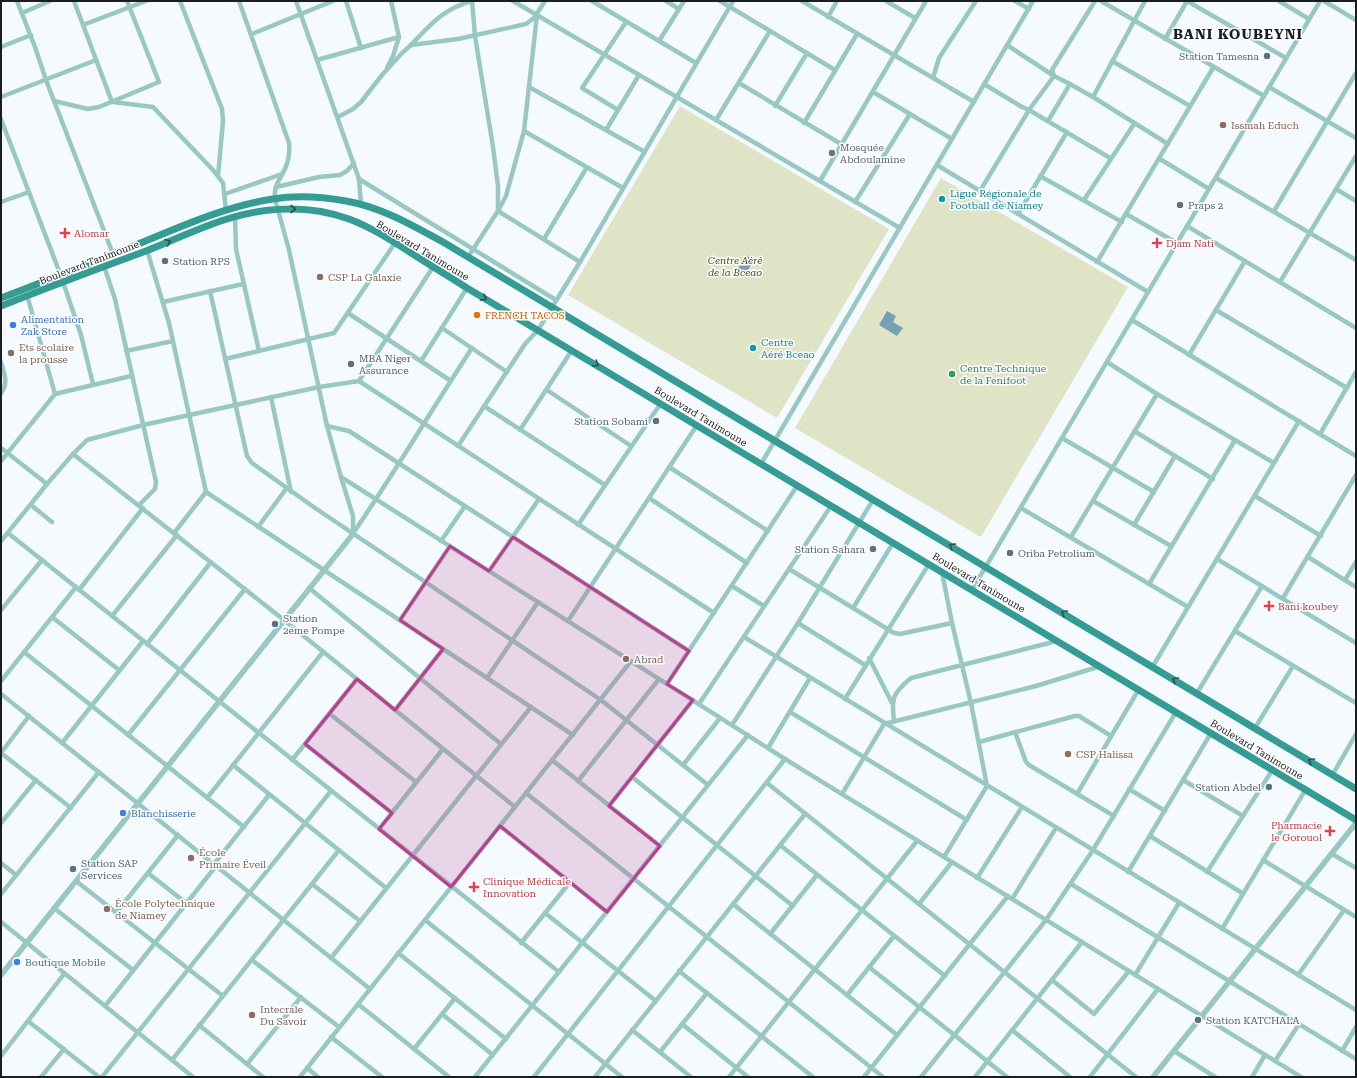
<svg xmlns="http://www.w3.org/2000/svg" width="1357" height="1078" viewBox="0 0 1357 1078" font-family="'Roboto Serif',serif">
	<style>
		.green { fill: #dfe4c7 }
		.water { fill: #79a0b2 }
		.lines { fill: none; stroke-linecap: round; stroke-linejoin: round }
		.minor { stroke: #99c8c2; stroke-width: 4.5 }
		.tertiary { stroke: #99c8c2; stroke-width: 5.5 }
		.primary { stroke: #359c93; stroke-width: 7 }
		.oneway { stroke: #25504e }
		.marked { fill: #bc3f8d; fill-opacity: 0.2; stroke: #bc3f8d; stroke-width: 3; stroke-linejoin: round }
		.service-dot { fill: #5c6f8a; stroke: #fff; stroke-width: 1.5 }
		.education-dot { fill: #8d6e63; stroke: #fff; stroke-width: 1.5 }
		.worship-dot { fill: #6b7280; stroke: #fff; stroke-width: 1.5 }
		.culture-dot { fill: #0f9aa8; stroke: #fff; stroke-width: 1.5 }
		.health-dot { fill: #e0444e; stroke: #fff; stroke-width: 1.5 }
		.food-dot { fill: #e8710a; stroke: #fff; stroke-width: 1.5 }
		.shop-dot { fill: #3f7fe0; stroke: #fff; stroke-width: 1.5 }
		.leisure-dot { fill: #2e9e5b; stroke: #fff; stroke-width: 1.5 }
		.labels { text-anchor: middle; stroke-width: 3; stroke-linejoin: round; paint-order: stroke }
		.service-label { font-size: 10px; fill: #4e5e75; stroke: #fff; text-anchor: start }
		.education-label { font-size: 10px; fill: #785e54; stroke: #fff; text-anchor: start }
		.worship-label { font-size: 10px; fill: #5b616d; stroke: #fff; text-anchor: start }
		.culture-label { font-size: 10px; fill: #0d838f; stroke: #fff; text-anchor: start }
		.health-label { font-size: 10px; fill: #be3a42; stroke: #fff; text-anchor: start }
		.street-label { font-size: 10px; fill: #1a1e20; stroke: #fff }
		.park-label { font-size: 10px; font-style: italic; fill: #494f13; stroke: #fff }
		.food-label { font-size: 10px; fill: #c56008; stroke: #fff; text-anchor: start }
		.shop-label { font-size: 10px; fill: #366cbe; stroke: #fff; text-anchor: start }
		.leisure-label { font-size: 10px; fill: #27864d; stroke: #fff; text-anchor: start }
		.district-label { font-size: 14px; font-weight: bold; letter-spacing: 1px; fill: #1a1e20; stroke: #fff }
	</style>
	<rect width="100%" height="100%" fill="#f4faff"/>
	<g class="green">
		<path d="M680,106L889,229L777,418L568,295Z"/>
		<path d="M941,178L1128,287L981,537L795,428Z"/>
	</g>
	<g class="water">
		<path d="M746,255L754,260L745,275L737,270Z"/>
		<path d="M887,311L896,316L893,322L903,328L897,336L879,325Z"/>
	</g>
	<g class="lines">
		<g class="minor">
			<path d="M17,1L35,47L46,80L113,254"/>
			<path d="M74,1L112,102"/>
			<path d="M180,1L222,109L223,121L218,176"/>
			<path d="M239,1L289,143C290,153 289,160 285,169C280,179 273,187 275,199L289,250L327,426L341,477L353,516V534"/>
			<path d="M296,1L359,179L361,205"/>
			<path d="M346,1L361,48"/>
			<path d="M513,1L900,228"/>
			<path d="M592,1L696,63"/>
			<path d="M666,1L679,9"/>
			<path d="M720,1L835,70"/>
			<path d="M802,1L974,102"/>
			<path d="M886,1L915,18"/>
			<path d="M1015,1L1029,9"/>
			<path d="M1101,1L1264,96"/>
			<path d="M1187,1L1286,58"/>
			<path d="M1279,1L1309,19"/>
			<path d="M1324,1L1356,20"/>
			<path d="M22,13L50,1"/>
			<path d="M537,15L524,131L506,196L498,211L580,262"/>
			<path d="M828,17L837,1"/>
			<path d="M83,25L146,1"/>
			<path d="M252,34L333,1"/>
			<path d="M1165,39L1187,1"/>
			<path d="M659,41L684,1"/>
			<path d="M411,45C431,24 442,10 471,1"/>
			<path d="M1007,45L1054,76L1070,84L1093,97L1168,144"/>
			<path d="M1,47L31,35"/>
			<path d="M317,60L399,37"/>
			<path d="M1112,61L1190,106"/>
			<path d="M387,68L393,56L399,37L391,1"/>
			<path d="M933,78L939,58L976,1"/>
			<path d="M739,83L841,144"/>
			<path d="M984,84L1022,107L1029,110L1110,158"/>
			<path d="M529,87L645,152"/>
			<path d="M1269,87L1356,138"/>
			<path d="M873,92L952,139"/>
			<path d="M1,97L96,60"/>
			<path d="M1093,97L1145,1"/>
			<path d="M54,101L88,109L99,107L159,82L127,1"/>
			<path d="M113,102L153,107L213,170L223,183L226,211"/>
			<path d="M775,106L807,53"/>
			<path d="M618,110L582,88L626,22"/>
			<path d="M338,117L353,109L361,102L382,75L402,53L411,45L458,39L526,24L534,18L545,1"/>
			<path d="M1,119L61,276L81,335L93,384"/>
			<path d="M716,120L770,31"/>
			<path d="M1048,121L1070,84"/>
			<path d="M804,123L857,34"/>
			<path d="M606,130L639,75"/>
			<path d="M524,131L623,188"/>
			<path d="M1160,159L1209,189"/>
			<path d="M937,165L1148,292"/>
			<path d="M1040,176L1122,222"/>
			<path d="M1216,178L1356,260"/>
			<path d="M359,179L556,300"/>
			<path d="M820,181L926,1"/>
			<path d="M276,187L319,177L340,175L347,171L354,163"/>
			<path d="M1336,189L1356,201"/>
			<path d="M980,191L1029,110L1054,76L1052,70L1095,1"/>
			<path d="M225,194L282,174"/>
			<path d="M1084,200L1134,124"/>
			<path d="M1,202L29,192"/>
			<path d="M855,202L910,114"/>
			<path d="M1274,211L1356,73"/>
			<path d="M1018,214L1067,132"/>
			<path d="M1126,214L1177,243"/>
			<path d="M235,217L236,249L259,351"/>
			<path d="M1187,226L1356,328"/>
			<path d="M544,239L587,167"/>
			<path d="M147,250L169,323L206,492L573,735"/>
			<path d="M468,257L498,211V186L493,147L475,36L472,1"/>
			<path d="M1097,262L1213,68"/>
			<path d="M104,266L115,299L156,482L155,489L139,505"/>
			<path d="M1280,282L1356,156"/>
			<path d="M210,291L247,456L252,463L315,508L601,700L708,785"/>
			<path d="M163,302L243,284"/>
			<path d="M1216,310L1347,388"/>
			<path d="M348,313L451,381"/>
			<path d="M1132,320L1356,456"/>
			<path d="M442,328L507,372"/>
			<path d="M126,351L173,341"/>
			<path d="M1189,355L1245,261"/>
			<path d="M225,359L334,333L395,243"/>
			<path d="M421,361L467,288"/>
			<path d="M1,362C4,373 9,383 1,393"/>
			<path d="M1107,362L1157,394L1274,463"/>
			<path d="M359,381L433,267"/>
			<path d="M547,390L631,446"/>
			<path d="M55,394L131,376"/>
			<path d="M271,397L291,492"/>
			<path d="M484,406L605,485"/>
			<path d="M327,426L349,431L689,651"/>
			<path d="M520,430L572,350"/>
			<path d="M1134,431L1213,479"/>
			<path d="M1320,434L1356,372"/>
			<path d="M1062,438L1154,492"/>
			<path d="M458,446L525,344L538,330L580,262L733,1"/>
			<path d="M1,448L47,484"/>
			<path d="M73,454L284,620L515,807"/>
			<path d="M1,461L55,394L27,295"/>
			<path d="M761,464L1033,1"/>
			<path d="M669,467L768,531"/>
			<path d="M341,477L785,759L1301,1077"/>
			<path d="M1255,496L1321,536"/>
			<path d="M649,498L747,563"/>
			<path d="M1093,501L1171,546"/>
			<path d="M31,505L52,522"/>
			<path d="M1021,508L1188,607"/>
			<path d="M578,525L661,403"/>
			<path d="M1134,525L1175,456"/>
			<path d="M258,527L286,489"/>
			<path d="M354,532C395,472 432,409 472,348"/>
			<path d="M8,533L559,972"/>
			<path d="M174,533L206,492"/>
			<path d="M1071,537L1157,394"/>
			<path d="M1,541L47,484L73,454L87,440L143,425L319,387L359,381L714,613"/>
			<path d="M441,541L465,506"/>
			<path d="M1308,557L1356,587"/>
			<path d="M1217,559L1356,643"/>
			<path d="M789,569L894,633L900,634L952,623"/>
			<path d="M489,571L539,499"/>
			<path d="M942,572L952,623L971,703L987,786L944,857"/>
			<path d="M1345,580L1356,562"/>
			<path d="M1149,584L1235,440"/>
			<path d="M732,586L764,606"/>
			<path d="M309,588L501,744"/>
			<path d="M79,590L143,508"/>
			<path d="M972,590L1320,1"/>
			<path d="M1283,598L1356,475"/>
			<path d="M853,608L893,543"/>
			<path d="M1,610L42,560"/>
			<path d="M112,616L177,535"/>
			<path d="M52,617L119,670"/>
			<path d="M400,620L450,546"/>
			<path d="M568,621L697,425"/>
			<path d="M798,623L865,665"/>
			<path d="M1235,631L1356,703"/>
			<path d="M744,637L1356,1010"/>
			<path d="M147,644L211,562"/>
			<path d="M24,652L244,827"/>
			<path d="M869,658L892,703"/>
			<path d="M1153,666L1299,421"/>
			<path d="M487,678L538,602"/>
			<path d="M1,681L76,587"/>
			<path d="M667,684L797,486"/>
			<path d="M1197,693L1262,586"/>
			<path d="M1,694L370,989"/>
			<path d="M845,699L929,564"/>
			<path d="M699,704L831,506"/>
			<path d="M395,710L443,649"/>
			<path d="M790,712L967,820"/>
			<path d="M330,714L416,782"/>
			<path d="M894,721C891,698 893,693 911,678L1057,641"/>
			<path d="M732,725L798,623L873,500"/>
			<path d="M1255,728L1293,666"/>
			<path d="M1015,732L1026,762L1029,765L1114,816"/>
			<path d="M128,735L245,589"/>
			<path d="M979,742L1075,716H1079L1111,736"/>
			<path d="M62,743L143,641"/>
			<path d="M305,744L392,813"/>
			<path d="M768,748L810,678"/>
			<path d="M1,753L71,808"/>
			<path d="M1,753L29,716"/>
			<path d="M292,760L357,679"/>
			<path d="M552,760L660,846"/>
			<path d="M233,765L386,888"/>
			<path d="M683,765L720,718"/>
			<path d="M1333,774L1356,734"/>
			<path d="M632,777L793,906"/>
			<path d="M1183,780L1243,816"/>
			<path d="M578,781L659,679"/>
			<path d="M767,783L1136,1077"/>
			<path d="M1129,789L1165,811"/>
			<path d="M526,793L883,1077"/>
			<path d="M842,794L884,724L1036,686L1101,666"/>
			<path d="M1077,794L1139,689"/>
			<path d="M207,798L323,652"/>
			<path d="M609,806L693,700"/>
			<path d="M1,823L36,780"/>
			<path d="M500,826L607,912"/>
			<path d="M379,829L443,749"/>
			<path d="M1150,836L1242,893"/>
			<path d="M780,845L945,976"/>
			<path d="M1332,854L1356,868"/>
			<path d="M1263,860L1356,917"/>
			<path d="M1,863L16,875"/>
			<path d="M214,864L269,795"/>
			<path d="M1128,872L1211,733"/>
			<path d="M1207,872L1273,769"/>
			<path d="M148,873L186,903"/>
			<path d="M977,878L1022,807"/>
			<path d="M76,881L223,996"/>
			<path d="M312,884L360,921"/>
			<path d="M1071,884L1356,1059"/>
			<path d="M1,894L99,772"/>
			<path d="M1012,899L1056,828"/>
			<path d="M733,904L897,1035"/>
			<path d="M919,904L952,862"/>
			<path d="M54,908L133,970"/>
			<path d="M116,913L178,835"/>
			<path d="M545,913L656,1001"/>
			<path d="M425,920L622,1077"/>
			<path d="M1,922L193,1077"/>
			<path d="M1222,929L1306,789"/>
			<path d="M770,934L817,875"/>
			<path d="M521,943L570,882"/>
			<path d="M398,953L506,1039"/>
			<path d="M331,958L531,707"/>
			<path d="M252,960L339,1027"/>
			<path d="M869,967L1007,1077"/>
			<path d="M679,971L813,1077"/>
			<path d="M1135,975L1179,903"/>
			<path d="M1298,975L1344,910"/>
			<path d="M1052,980L1094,1014L1129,971"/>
			<path d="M847,995L894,936"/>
			<path d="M358,1004L449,1077"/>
			<path d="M105,1006L216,866"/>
			<path d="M442,1014L493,1055"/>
			<path d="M28,1021L99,1077"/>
			<path d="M682,1024L748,1077"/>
			<path d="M199,1025L263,1077"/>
			<path d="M632,1030L691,1077"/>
			<path d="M1012,1030L1070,1077"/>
			<path d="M331,1037L382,1077"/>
			<path d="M414,1049L455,998"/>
			<path d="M1174,1051L1215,1077"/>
			<path d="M1342,1051L1356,1027"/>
			<path d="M660,1052L707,993"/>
			<path d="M1,1056L64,974"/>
			<path d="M172,1060L339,850"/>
			<path d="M1275,1061L1299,1024"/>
			<path d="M247,1064L301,997"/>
			<path d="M307,1068L318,1077"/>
			<path d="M41,1077L64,1049"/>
			<path d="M102,1077L331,791"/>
			<path d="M300,1077L631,661"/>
			<path d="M475,1077L748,735"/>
			<path d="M534,1077L785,759"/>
			<path d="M595,1077L805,814"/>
			<path d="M729,1077L917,841"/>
			<path d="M864,1077L1008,896"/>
			<path d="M921,1077L1046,920L1093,850L1176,712"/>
			<path d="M975,1077L1082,942"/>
			<path d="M1090,1077L1158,989"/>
			<path d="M1252,1077L1265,1055"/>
		</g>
		<g class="tertiary">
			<path d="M1,975L353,534"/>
			<path d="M1153,1077L1356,823"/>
		</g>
		<g class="primary">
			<path d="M1,298C46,281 91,263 136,245C180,227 226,206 273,199C297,195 323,197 346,201C381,207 412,225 443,242L1356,789"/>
			<path d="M1,306C49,287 97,269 146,251C166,243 186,234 207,226C252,208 303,202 349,219C373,228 394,242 416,256C433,267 450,277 467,288L1356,820"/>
		</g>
	</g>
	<defs><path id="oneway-chevron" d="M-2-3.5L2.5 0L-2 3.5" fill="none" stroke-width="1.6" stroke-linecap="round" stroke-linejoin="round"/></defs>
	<g class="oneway">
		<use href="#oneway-chevron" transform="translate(293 209)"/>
		<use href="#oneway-chevron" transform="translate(168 242) rotate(-22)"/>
		<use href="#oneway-chevron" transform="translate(484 298) rotate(30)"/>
		<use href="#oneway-chevron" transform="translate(596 364) rotate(31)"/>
		<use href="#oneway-chevron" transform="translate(952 546) rotate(-149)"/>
		<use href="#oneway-chevron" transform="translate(1064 613) rotate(-149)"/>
		<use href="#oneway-chevron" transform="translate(1175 680) rotate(-149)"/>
		<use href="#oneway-chevron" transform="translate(1311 761) rotate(-149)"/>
	</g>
	<path class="marked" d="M513,537L689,651L667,684L693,700L609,806L660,846L607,912L500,826L451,887L379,829L392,813L305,744L357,679L395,710L443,649L400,620L450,546L489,571Z"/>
	<g class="service-dot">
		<circle cx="1267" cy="56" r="4"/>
		<circle cx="1180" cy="205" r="4"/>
		<circle cx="165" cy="261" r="4"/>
		<circle cx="351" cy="364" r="4"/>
		<circle cx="656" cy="421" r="4"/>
		<circle cx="873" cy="549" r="4"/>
		<circle cx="1010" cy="553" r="4"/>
		<circle cx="275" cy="624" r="4"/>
		<circle cx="1269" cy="787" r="4"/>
		<circle cx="73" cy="869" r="4"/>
		<circle cx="1198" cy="1020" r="4"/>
	</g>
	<g class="education-dot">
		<circle cx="1223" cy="125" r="4"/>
		<circle cx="320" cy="277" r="4"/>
		<circle cx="11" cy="353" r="4"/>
		<circle cx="626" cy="659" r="4"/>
		<circle cx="1068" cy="754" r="4"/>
		<circle cx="191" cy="858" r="4"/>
		<circle cx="107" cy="909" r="4"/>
		<circle cx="252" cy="1015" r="4"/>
	</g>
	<circle class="worship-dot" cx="832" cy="153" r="4"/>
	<g class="culture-dot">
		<circle cx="942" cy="199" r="4"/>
		<circle cx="753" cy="348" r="4"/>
	</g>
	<g class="health-dot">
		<path d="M63 227h4v4h4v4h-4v4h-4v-4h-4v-4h4z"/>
		<path d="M1155 237h4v4h4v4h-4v4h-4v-4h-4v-4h4z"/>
		<path d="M1267 600h4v4h4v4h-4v4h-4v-4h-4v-4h4z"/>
		<path d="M1328 825h4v4h4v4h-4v4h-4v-4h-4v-4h4z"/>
		<path d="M472 881h4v4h4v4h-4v4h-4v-4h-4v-4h4z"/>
	</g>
	<circle class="food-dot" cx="477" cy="315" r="4"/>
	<g class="shop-dot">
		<circle cx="13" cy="325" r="4"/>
		<circle cx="123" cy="813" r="4"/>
		<circle cx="17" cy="962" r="4"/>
	</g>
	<circle class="leisure-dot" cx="952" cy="374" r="4"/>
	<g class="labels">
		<g class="service-label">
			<text x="1259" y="60" text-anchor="end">Station Tamesna</text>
			<text x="1188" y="209">Praps 2</text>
			<text x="173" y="265">Station RPS</text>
			<text x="359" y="362">MBA Niger<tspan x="359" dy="12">Assurance</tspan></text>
			<text x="648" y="425" text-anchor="end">Station Sobami</text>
			<text x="865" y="553" text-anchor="end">Station Sahara</text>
			<text x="1018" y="557">Oriba Petrolium</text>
			<text x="283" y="622">Station<tspan x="283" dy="12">2éme Pompe</tspan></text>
			<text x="1261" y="791" text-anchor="end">Station Abdel</text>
			<text x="81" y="867">Station SAP<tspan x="81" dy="12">Services</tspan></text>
			<text x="1206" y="1024">Station KATCHALA</text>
		</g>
		<g class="education-label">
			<text x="1231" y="129">Issmah Educh</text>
			<text x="328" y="281">CSP La Galaxie</text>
			<text x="19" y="351">Ets scolaire<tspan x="19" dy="12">la prousse</tspan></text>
			<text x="634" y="663">Abrad</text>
			<text x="1076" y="758">CSP Halissa</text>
			<text x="199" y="856">École<tspan x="199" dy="12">Primaire Éveil</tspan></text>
			<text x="115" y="907">École Polytechnique<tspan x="115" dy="12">de Niamey</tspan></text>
			<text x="260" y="1013">Intecrale<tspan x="260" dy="12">Du Savoir</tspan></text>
		</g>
		<g class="worship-label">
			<text x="840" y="151">Mosquée<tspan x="840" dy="12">Abdoulamine</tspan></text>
		</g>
		<g class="culture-label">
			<text x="950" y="197">Ligue Régionale de<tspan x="950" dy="12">Football de Niamey</tspan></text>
			<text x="761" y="346">Centre<tspan x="761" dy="12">Aéré Bceao</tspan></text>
		</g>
		<g class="health-label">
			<text x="74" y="237">Alomar</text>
			<text x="1166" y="247">Djam Nati</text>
			<text x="1278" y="610">Bani koubey</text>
			<text x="1322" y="829" text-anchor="end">Pharmacie<tspan x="1322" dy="12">le Gorouol</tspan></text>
			<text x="483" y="885">Clinique Médicale<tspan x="483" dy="12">Innovation</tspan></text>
		</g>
		<g class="street-label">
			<text transform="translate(423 250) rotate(31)" y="4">Boulevard Tanimoune</text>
			<text transform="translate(89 262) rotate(-21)" y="4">Boulevard Tanimoune</text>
			<text transform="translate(701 416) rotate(31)" y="4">Boulevard Tanimoune</text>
			<text transform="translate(979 582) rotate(31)" y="4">Boulevard Tanimoune</text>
			<text transform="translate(1257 749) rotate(31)" y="4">Boulevard Tanimoune</text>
		</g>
		<g class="park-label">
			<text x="735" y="264">Centre Aéré<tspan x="735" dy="12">de la Bceao</tspan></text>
		</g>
		<g class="food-label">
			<text x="485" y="319">FRENCH TACOS</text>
		</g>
		<g class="shop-label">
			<text x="21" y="323">Alimentation<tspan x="21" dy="12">Zak Store</tspan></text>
			<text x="131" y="817">Blanchisserie</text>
			<text x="25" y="966">Boutique Mobile</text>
		</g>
		<g class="leisure-label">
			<text x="960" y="372">Centre Technique<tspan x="960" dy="12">de la Fenifoot</tspan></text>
		</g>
		<g class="district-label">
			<text x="1238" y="39">BANI KOUBEYNI</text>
		</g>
	</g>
	<rect width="1357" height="1078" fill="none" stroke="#1a1e20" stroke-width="4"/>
</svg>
